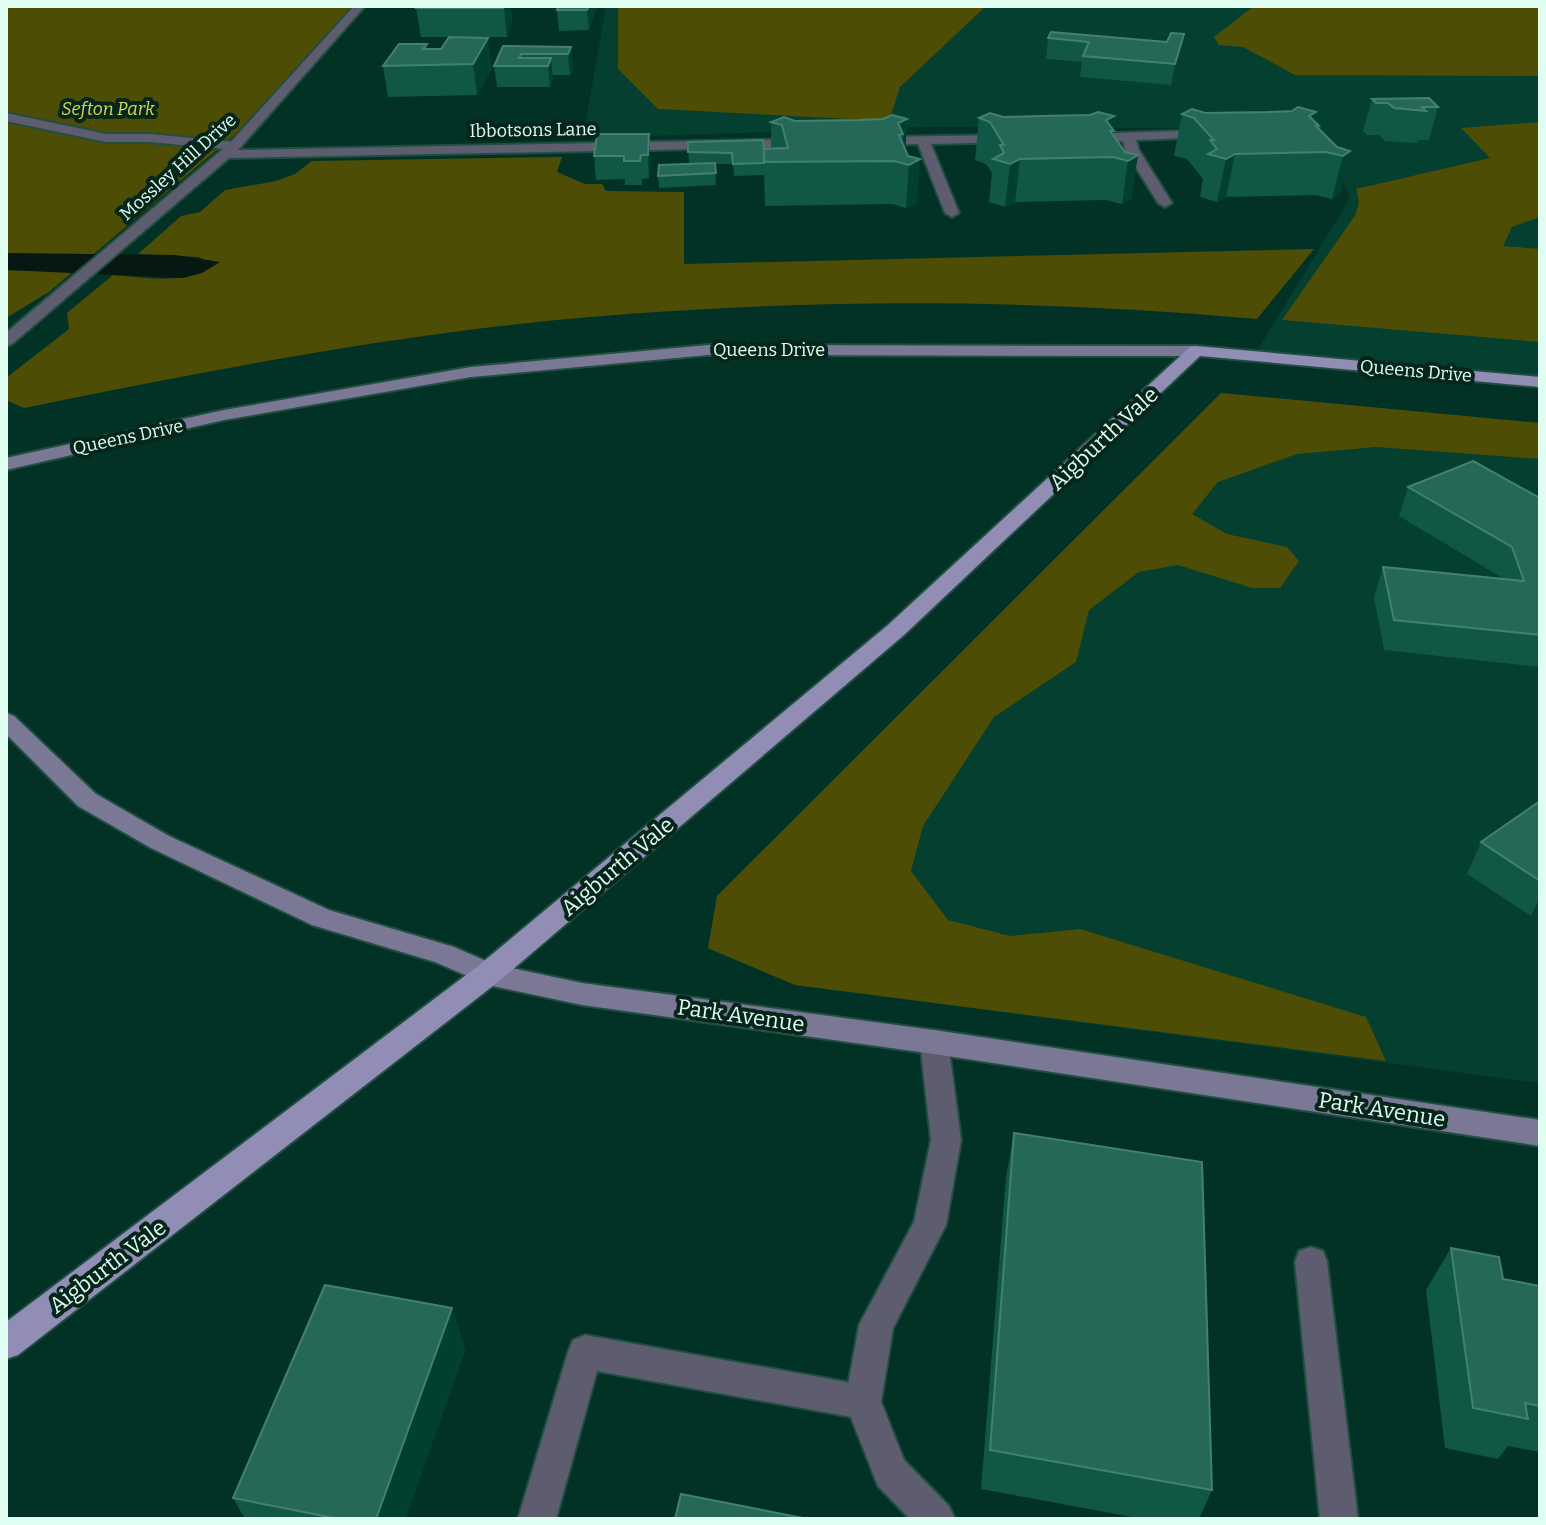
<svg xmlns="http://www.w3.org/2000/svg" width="1546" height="1525" viewBox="0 0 1546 1525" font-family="Bitter,serif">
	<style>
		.built { fill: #043f30 }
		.green { fill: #4d4d05 }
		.water { fill: #071711 }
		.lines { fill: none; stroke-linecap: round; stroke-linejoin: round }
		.lane-casing { stroke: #214e42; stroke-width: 4 }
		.street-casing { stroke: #214e42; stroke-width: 4 }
		.secondary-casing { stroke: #214e42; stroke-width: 4 }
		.primary-casing { stroke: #214e42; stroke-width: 4 }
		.lane { fill: #5e5c6f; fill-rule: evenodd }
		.street { fill: #5e5c6f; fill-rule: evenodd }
		.secondary { fill: #7b7896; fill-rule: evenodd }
		.primary { fill: #918db5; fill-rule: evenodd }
		.wall { fill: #105745 }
		.shaded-wall { fill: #014030 }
		.building { fill: #266857; stroke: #438070; stroke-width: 2 }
		.labels { text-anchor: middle; stroke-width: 8; stroke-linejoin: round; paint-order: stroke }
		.far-park-label { font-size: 18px; font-style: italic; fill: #d8d955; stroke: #06261c }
		.far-street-label { font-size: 18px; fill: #e0fdf1; stroke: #06261c }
		.street-label { font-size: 22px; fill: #e0fdf1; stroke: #06261c }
	</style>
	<rect width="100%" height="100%" fill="#023225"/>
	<g class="built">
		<path d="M606,6H1540V382L1254,356L1350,198L1329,141L1319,129L926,127L583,138Z"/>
		<path d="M1221,393L1540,423V1083L795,985L708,949L717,896Z"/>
	</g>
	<g class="green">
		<path d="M6,6H353L238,132L49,292L6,318Z"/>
		<path d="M618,6H986L900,87L889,121L658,109L618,69Z"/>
		<path d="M1254,6H1540V76L1295,75L1243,47L1219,45L1214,37Z"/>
		<path d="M1540,122V217L1512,227L1503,246L1540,249V342L1282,320L1356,214L1359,202L1356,189L1490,158L1461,128Z"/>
		<path d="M562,157L557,172L585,184H602L606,191L684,192V264L1314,249L1257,319C1036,299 812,298 590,317C400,333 211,370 24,408L6,400V378L69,329L67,313L113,275C143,277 186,286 211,265L199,257L138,254L181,216L200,212L225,190L276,181L295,174L312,161Z"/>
		<path d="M1221,393L1540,423V459L1376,447L1297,454L1218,482L1192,514L1227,534L1287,547L1299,561L1280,588H1252L1178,565L1139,572L1089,610L1076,662L994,717L923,826L911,871L948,920L1010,936L1080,929L1366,1017L1386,1061L795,985L708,948L717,896Z"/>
	</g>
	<path class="water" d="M6,253L175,255L220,262L202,273L183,278L6,270Z"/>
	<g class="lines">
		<g class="lane-casing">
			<g id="lane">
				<path d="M6,113L106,134H149L235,142L242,146L235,150L149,142H106L6,121Z"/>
				<path d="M1311,1247L1323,1251L1327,1262L1358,1519H1320L1295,1262L1299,1251Z"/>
				<path d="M585,1335L863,1385L876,1390L881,1402L876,1414L863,1419L597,1371L556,1519H518L568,1352L573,1340Z"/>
			</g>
		</g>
		<g class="street-casing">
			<g id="street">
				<path d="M354,6H365L238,150L804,139L810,143L804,147L229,158L12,344L6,346V333L230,143Z"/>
				<path d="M1208,130L1213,131V137L1136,140L1139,150L1172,203L1165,207L1158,203L1125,150L1123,141L1085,142L1079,138L1085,134Z"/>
				<path d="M1008,135L1014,139L1013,142L931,144L959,213L952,217L945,213L918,144L873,145L867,141L873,137Z"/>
				<path d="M934,1030L944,1034L948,1042L961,1140L946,1225L893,1328L881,1402L904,1460L949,1506L955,1519H910L878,1486L845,1402L859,1325L914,1222L931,1140L920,1042L924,1034Z"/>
			</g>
		</g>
		<g class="secondary-casing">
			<g id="secondary">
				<path d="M708,345L1196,346L1204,351L1196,356L708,355L471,377L224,420L6,470V458L224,410L471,367Z"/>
				<path d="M6,713L14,716L96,794L169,836L329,910L454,947L493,964L582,983L934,1030L1540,1120V1146L934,1054L582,1005L488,985L435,962L312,925L151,848L78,806L6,734Z"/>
			</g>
		</g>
		<g class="primary-casing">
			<path id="primary" d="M1196,346L1540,377V387L1200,356L904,635L498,982L18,1355L6,1359V1322L478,966L888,625L1190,347Z"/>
		</g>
		<use href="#lane" class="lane"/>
		<use href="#street" class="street"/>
		<use href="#secondary" class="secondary"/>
		<use href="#primary" class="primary"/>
	</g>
	<g class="wall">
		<path d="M417,6H511L512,22L507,37H421L416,8Z"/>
		<path d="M596,9L589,30L559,31L557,10Z"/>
		<path d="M1184,34L1181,55L1171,85L1080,77L1082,62L1046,59L1048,38L1167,42Z"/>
		<path d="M427,44V49L492,68L477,95L388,97L383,66Z"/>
		<path d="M503,46L571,47L573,68L570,75H552L553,79L550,87H497L494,66Z"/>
		<path d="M1372,99L1438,107L1429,140H1418L1417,143L1385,141L1379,135H1367L1363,131Z"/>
		<path d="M1205,113L1313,120L1319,126V129L1337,147L1350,151L1340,194L1332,199L1315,195L1226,197L1217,202L1200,197L1203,179L1187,159L1174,156L1182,114Z"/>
		<path d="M1003,117L1112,128L1114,131L1113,135L1125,152L1138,155L1131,199L1122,204L1106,200L1015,202L1005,207L989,202L992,173L986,164L975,160L979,118Z"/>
		<path d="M883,119H907L905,150L917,203L906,208L892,204L765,206L764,175L734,176L733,164H715L716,185L659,188L658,176L689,164L688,142L771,149V122Z"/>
		<path d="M649,134V178L642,179V185H625V179L596,180L594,156Z"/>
		<path d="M1408,487L1540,498V667L1384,650L1374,597L1383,567L1502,579L1501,577L1399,516Z"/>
		<path d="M1540,801V897L1531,916L1467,874L1481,842Z"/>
		<path d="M1014,1133L1212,1490L1199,1519H1143L981,1489L1006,1177Z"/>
		<path d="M1451,1248L1503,1279L1540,1286V1452L1508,1446L1498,1459L1445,1448L1426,1290Z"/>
		<path d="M452,1308L465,1350L405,1519H245L233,1498Z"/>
	</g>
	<g class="shaded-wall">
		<path d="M504,6H511L512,22L507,37Z"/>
		<path d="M589,6H596V9L589,30L587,10Z"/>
		<path d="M1184,34L1181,55L1171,85L1175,64Z"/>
		<path d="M488,38L492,68L477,95L473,64Z"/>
		<path d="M571,47L573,68L570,75L568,54Z"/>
		<path d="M551,58L553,79L550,87L548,66Z"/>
		<path d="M1114,116L1111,131L1106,120Z"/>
		<path d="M907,119L905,161L901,163L903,134L899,135L898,123Z"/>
		<path d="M649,134L650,157L649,178L648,155Z"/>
		<path d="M1350,151L1340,194L1332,199L1343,156Z"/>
		<path d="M1235,154L1226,197L1217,202L1226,159Z"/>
		<path d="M1138,155L1131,199L1122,204L1128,161Z"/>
		<path d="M920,159L917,203L906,208L909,165Z"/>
		<path d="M1020,159L1015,202L1005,207L1010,164Z"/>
		<path d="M452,1308L465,1350L405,1519H376Z"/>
	</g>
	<g class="building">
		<path d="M417,6H504L503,8H416Z"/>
		<path d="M558,6H589L587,10H557Z"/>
		<path d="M1051,32L1167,42L1171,33L1184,34L1175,64L1083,56L1089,42L1048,38Z"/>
		<path d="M449,37L488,38L473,64L383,66L399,44H427L423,49H441Z"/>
		<path d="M503,46L571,47L568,54H521L519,58H551L548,66H494Z"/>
		<path d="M1429,98L1438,107H1422L1426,111L1394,108L1388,103H1376L1372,99Z"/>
		<path d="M1298,107L1316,112L1309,116L1319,126H1316L1337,147L1350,151L1343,156L1326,152L1235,154L1226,159L1208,154L1217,149L1210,140H1214L1194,118L1182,114L1192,109L1205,113L1268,112L1292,111Z"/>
		<path d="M1098,112L1114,116L1106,120L1114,131H1110L1125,152L1138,155L1128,161L1113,157L1020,159L1010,164L993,159L1004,153L1000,145H1004L990,122L979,118L990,113L1003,117L1040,116L1090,115Z"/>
		<path d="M892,115L907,119L898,123L903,134L899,135L908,156L920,159L909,165L894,161L765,162L763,149L788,148L782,125L771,122L784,117L795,121L859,120L883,119Z"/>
		<path d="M597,134H649L648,155H641L640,161H624V156H594Z"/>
		<path d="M763,140L764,149V163L733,164L732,153L688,152V142Z"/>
		<path d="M715,163L716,173L658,176L659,165Z"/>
		<path d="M1473,461L1540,498V635L1394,620L1383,567L1524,581L1512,547L1408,487Z"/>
		<path d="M1540,801V881L1481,842Z"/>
		<path d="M1014,1133L1202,1162L1212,1490L990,1450Z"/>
		<path d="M1451,1248L1499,1257L1503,1279L1540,1286V1406L1525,1403L1528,1419L1473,1408Z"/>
		<path d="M325,1285L452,1308L376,1519H339L233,1498Z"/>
		<path d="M681,1494L808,1519H675Z"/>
	</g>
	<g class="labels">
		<g class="far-park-label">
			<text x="108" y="115">Sefton Park</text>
		</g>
		<g class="far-street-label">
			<text transform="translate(533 130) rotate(-1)" y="6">Ibbotsons Lane</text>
			<text transform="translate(178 167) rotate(-42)" y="6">Mossley Hill Drive</text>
			<text x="769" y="356">Queens Drive</text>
			<text transform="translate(1416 371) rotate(5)" y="6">Queens Drive</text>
			<text transform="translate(128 437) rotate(-12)" y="6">Queens Drive</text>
		</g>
		<g class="street-label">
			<text transform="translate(1103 438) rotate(-43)" y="8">Aigburth Vale</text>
			<text transform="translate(617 866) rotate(-40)" y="8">Aigburth Vale</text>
			<text transform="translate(741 1015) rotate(8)" y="8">Park Avenue</text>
			<text transform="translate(1382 1109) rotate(9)" y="8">Park Avenue</text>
			<text transform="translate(107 1266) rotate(-37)" y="8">Aigburth Vale</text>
		</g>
	</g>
	<rect width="1546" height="1525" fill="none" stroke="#e0fdf1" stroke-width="16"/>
</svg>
